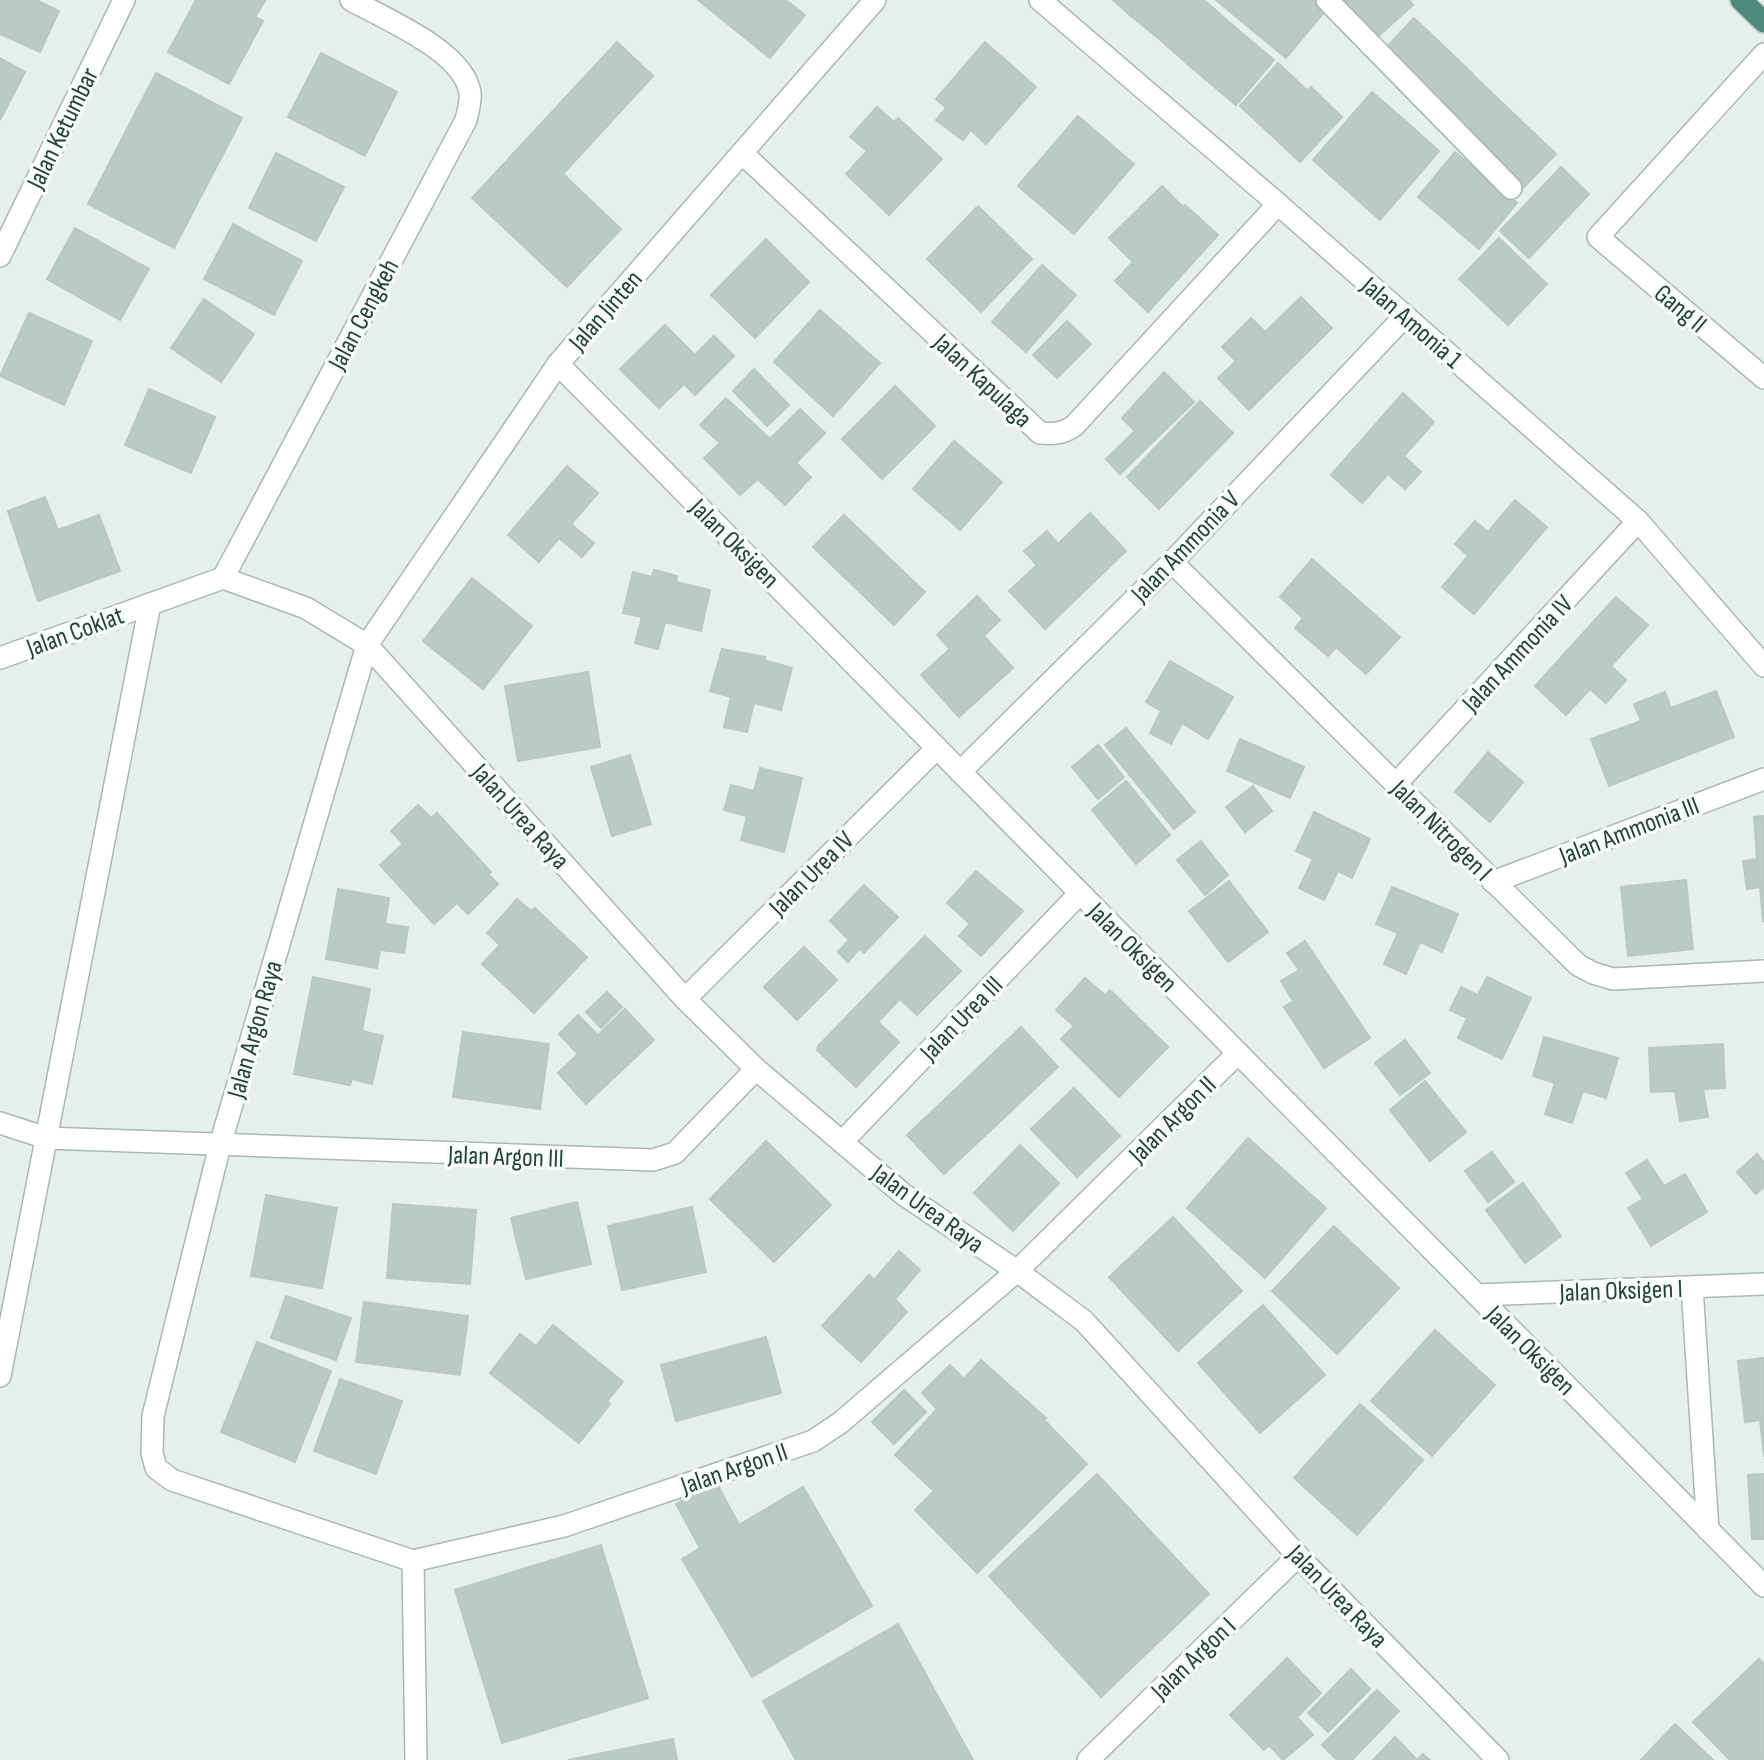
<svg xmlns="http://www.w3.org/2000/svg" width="1764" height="1760" viewBox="0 0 1764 1760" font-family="'Sofia Sans Condensed',sans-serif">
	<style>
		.building { fill: #bbcac4; stroke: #b8c9c2; stroke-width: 2 }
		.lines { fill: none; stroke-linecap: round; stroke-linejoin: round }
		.minor-casing { stroke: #a8b8b2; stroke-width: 24 }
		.trunk-casing { stroke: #c2cac8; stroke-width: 24 }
		.minor { stroke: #fff; stroke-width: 21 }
		.trunk { stroke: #4c8a7c; stroke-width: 21 }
		.labels { text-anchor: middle; stroke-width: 7; stroke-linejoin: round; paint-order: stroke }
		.street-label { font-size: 26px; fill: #24423a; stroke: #f7fbf9 }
	</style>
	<rect width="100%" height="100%" fill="#e6efeb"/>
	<g class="building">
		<path d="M0,0H36L59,11L40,52L0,34Z"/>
		<path d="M196,0L265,1L255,17L263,21L229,84L168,52Z"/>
		<path d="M698,0H786L805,15L770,58Z"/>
		<path d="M1113,0H1142L1130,15Z"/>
		<path d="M1142,0H1191L1158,38L1130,15Z"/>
		<path d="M1191,0H1204L1230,23L1192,68L1158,38Z"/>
		<path d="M1216,0H1274L1251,29Z"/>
		<path d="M1274,0H1324L1330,5L1286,58L1251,29Z"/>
		<path d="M1345,0H1409L1413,5L1373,41L1340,4Z"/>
		<path d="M1414,18L1473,74L1441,108L1382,52Z"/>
		<path d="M1230,23L1274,60L1236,105L1192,68Z"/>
		<path d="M617,42L653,76L563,174L621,229L567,287L472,198Z"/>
		<path d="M985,42L1036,87L986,144L971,130L963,140L936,120L946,108L936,99Z"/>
		<path d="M321,53L397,92L365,156L288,117Z"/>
		<path d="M0,58L25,72L0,120Z"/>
		<path d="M1278,63L1307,90L1269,133L1240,106Z"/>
		<path d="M156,73L242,118L174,248L88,204Z"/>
		<path d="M1474,76L1515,115L1481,150L1441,111Z"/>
		<path d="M1311,87L1342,117L1300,162L1269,133Z"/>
		<path d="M1372,92L1401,117L1342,186L1313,160Z"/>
		<path d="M877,107L894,122L898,118L942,159L889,215L846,174L867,151L850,137Z"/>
		<path d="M1515,115L1556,154L1522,189L1481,150Z"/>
		<path d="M1078,116L1134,164L1074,234L1018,186Z"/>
		<path d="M1401,117L1439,151L1380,220L1342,186Z"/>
		<path d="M1455,152L1517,203L1479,249L1418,197Z"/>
		<path d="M276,153L344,187L316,241L249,208Z"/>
		<path d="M1561,167L1589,194L1529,258L1500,231Z"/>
		<path d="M1162,186L1183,207L1185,205L1218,235L1148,312L1115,281L1133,262L1109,238Z"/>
		<path d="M978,206L1032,259L981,312L927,259Z"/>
		<path d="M233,224L302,261L274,315L204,279Z"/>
		<path d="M75,228L149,269L120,320L47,279Z"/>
		<path d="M1499,238L1547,284L1508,325L1459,279Z"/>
		<path d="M766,239L809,282L755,338L711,295Z"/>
		<path d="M1042,265L1076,295L1026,352L992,322Z"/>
		<path d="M1301,297L1332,328L1249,410L1218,378L1236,361L1222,347L1251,318L1265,332Z"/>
		<path d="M204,299L254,334L221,382L171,348Z"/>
		<path d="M820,310L880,363L833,416L774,362Z"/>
		<path d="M29,313L92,341L64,405L0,376Z"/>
		<path d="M1067,321L1091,344L1057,378L1033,355Z"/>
		<path d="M665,325L695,355L714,336L734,356L695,395L684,384L659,408L620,369Z"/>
		<path d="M754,369L789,405L767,426L733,391Z"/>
		<path d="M1164,372L1194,402L1120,474L1106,459L1135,431L1122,418Z"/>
		<path d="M895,386L935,426L882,479L842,439Z"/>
		<path d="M149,389L215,417L191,473L125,445Z"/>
		<path d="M1403,393L1434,422L1404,456L1421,472L1405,489L1388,474L1362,503L1331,475Z"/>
		<path d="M726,398L770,439L800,409L825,433L796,463L811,477L785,505L758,479L740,495L704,458L720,443L700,425Z"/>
		<path d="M1200,401L1233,433L1159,509L1127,477Z"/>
		<path d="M954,441L1002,482L960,530L913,489Z"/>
		<path d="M567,466L598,493L571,524L594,543L582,557L559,538L539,562L508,535Z"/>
		<path d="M45,497L58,530L99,515L120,571L38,601L8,511Z"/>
		<path d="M1515,500L1547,527L1474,614L1442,587L1468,556L1455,544L1475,521L1488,532Z"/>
		<path d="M1090,513L1126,551L1045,629L1009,591L1037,565L1024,551L1047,531L1058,544Z"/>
		<path d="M844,515L925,592L894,625L813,547Z"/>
		<path d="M1312,559L1400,637L1366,674L1336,647L1328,656L1295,628L1303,618L1280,597Z"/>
		<path d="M654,570L677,576L676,582L710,590L701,631L665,622L658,649L635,643L642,617L623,613L633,572L652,577Z"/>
		<path d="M472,578L532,626L483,689L423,641Z"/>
		<path d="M977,596L1000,620L984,636L1013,668L959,717L921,675L950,649L937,635Z"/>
		<path d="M1616,597L1648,625L1611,666L1626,680L1606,703L1590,689L1566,715L1535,686Z"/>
		<path d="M722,649L765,657L764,660L792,668L781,710L754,703L747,732L724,727L731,697L710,691Z"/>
		<path d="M1170,661L1233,697L1208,739L1182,723L1171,744L1150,733L1161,711L1146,702Z"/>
		<path d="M588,672L600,747L518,761L505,686Z"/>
		<path d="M1716,691L1734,737L1609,786L1591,739L1641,721L1634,704L1665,692L1671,708Z"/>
		<path d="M1126,728L1195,812L1174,829L1105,745Z"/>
		<path d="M1240,739L1304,767L1290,798L1227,771Z"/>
		<path d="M1098,745L1124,777L1098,799L1072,767Z"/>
		<path d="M1488,752L1523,782L1490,822L1455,792Z"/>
		<path d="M630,755L651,824L612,836L591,767Z"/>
		<path d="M760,768L802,778L784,852L741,840L747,816L724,810L731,785L754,791Z"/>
		<path d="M1126,781L1170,835L1136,864L1092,810Z"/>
		<path d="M1253,786L1272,811L1245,832L1226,807Z"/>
		<path d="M418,805L431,818L437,813L491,872L488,874L498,884L468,914L457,903L434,924L380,865L403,844L391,831Z"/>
		<path d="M1314,812L1370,839L1352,878L1338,871L1324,900L1299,888L1313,859L1296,851Z"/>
		<path d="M1764,816V921H1763L1760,887L1747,889L1743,861L1757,859L1754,817Z"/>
		<path d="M1201,841L1228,875L1205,895L1177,860Z"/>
		<path d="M976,871L1023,911L981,956L959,936L970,924L947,903Z"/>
		<path d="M1686,880L1693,949L1628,956L1621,887Z"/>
		<path d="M1229,881L1268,932L1228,962L1189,911Z"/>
		<path d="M864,885L898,917L864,953L859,949L848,962L838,952L849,940L830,921Z"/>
		<path d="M1392,887L1458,914L1442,952L1420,942L1406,974L1384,964L1398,933L1376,924Z"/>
		<path d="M338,889L389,898L385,924L408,927L404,953L380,950L377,968L326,959Z"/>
		<path d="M517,899L531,911L535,908L587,957L534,1013L482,964L500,945L487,933Z"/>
		<path d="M925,936L961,971L917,1015L900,999L878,1022L899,1042L856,1087L817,1050L818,1046Z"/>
		<path d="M1305,941L1370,1038L1324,1068L1284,1007L1293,1001L1281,981L1299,970L1287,953Z"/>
		<path d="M804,947L837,980L797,1020L764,987Z"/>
		<path d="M313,977L370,989L362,1031L383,1036L372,1084L352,1079L350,1085L294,1074Z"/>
		<path d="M1487,977L1531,998L1502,1059L1458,1038L1467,1018L1450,1010L1461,987L1478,995Z"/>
		<path d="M1085,978L1105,995L1110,990L1168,1047L1119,1097L1061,1039L1074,1026L1056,1010Z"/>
		<path d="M607,992L622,1007L601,1028L586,1012Z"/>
		<path d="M625,1009L654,1040L586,1104L558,1073L578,1054L559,1034L578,1015L598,1035Z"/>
		<path d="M1021,1027L1058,1067L944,1174L907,1135Z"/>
		<path d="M463,1032L549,1044L540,1109L453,1097Z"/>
		<path d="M1544,1037L1618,1058L1606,1098L1583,1091L1572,1123L1545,1114L1555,1083L1533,1076Z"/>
		<path d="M1405,1040L1430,1073L1400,1095L1375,1063Z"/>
		<path d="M1723,1044L1725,1088L1703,1089L1708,1117L1680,1121L1675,1091L1651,1092L1649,1048Z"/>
		<path d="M1425,1081L1466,1132L1430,1161L1390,1110Z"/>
		<path d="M1074,1088L1120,1136L1077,1177L1031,1129Z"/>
		<path d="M1248,1138L1326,1208L1265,1278L1187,1208Z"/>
		<path d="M766,1141L831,1205L774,1262L710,1199Z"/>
		<path d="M1020,1145L1059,1183L1013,1231L974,1193Z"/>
		<path d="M1492,1152L1514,1182L1488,1202L1465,1171Z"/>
		<path d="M1757,1154L1764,1163V1187L1756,1194L1737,1172Z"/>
		<path d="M1647,1160L1664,1186L1685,1174L1707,1212L1651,1246L1628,1208L1643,1199L1626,1173Z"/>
		<path d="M1523,1183L1561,1236L1525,1263L1486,1210Z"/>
		<path d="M266,1195L337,1208L322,1288L251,1276Z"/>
		<path d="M577,1202L591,1264L526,1279L511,1218Z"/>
		<path d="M393,1204L476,1210L470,1284L387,1278Z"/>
		<path d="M692,1207L706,1272L622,1290L608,1226Z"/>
		<path d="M1173,1217L1242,1291L1178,1351L1109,1277Z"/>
		<path d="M1334,1226L1399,1288L1337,1354L1272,1291Z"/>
		<path d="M899,1251L920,1270L895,1299L907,1312L861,1362L822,1326L869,1275L874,1280Z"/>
		<path d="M286,1296L351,1318L336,1360L271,1338Z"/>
		<path d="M364,1302L468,1316L460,1375L356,1362Z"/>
		<path d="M1263,1305L1325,1375L1260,1433L1198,1363Z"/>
		<path d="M553,1325L623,1382L607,1401L610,1404L579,1443L490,1373L520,1334L536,1346Z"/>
		<path d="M1435,1330L1495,1385L1432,1456L1371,1401Z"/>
		<path d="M766,1337L781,1393L676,1421L661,1365Z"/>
		<path d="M257,1342L331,1371L295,1462L221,1432Z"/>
		<path d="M1764,1358V1457L1760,1420L1745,1422L1738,1361Z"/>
		<path d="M981,1360L1046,1418L1044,1420L1087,1464L977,1573L915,1510L934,1491L895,1455L937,1409L922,1393L950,1365L964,1379Z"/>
		<path d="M340,1379L402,1401L376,1474L314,1451Z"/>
		<path d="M904,1390L926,1412L894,1444L872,1422Z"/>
		<path d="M1360,1404L1423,1460L1357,1535L1294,1478Z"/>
		<path d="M1097,1474L1209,1594L1101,1697L989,1576Z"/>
		<path d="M1764,1474V1539H1752L1748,1475Z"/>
		<path d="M716,1482L739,1525L803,1487L872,1606L752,1677L682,1559L700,1548L676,1504Z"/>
		<path d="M601,1545L648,1698L502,1743L455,1590Z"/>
		<path d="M898,1624L973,1760H796L763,1701Z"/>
		<path d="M1287,1658L1321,1693L1297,1717L1313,1735L1283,1760L1269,1745L1264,1750L1230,1715Z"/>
		<path d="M1759,1659L1764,1664V1760H1730L1693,1722Z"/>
		<path d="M1351,1669L1370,1689L1328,1732L1308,1713Z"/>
		<path d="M1377,1690L1399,1711L1352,1760H1337L1322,1745Z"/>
		<path d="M1675,1724L1713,1760H1641Z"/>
		<path d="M1395,1737L1417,1760L1423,1754L1430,1760H1373Z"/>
		<path d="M673,1739L677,1760H568Z"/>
	</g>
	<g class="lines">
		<g class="minor-casing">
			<g id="minor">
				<path d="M875,0L558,364L367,645L220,1145L153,1416L152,1453L156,1468L172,1480L413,1561L564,1526L813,1441L840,1423L1017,1271L1238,1053"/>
				<path d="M1040,0L1278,204L1638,521L1764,666"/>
				<path d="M1327,0L1511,188"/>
				<path d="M1764,54L1598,237L1764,378"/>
				<path d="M742,153L1040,433C1054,434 1062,434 1074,426L1278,204"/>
				<path d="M0,256L124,0"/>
				<path d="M558,364L1764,1586"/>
				<path d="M1172,562L1578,965L1593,973L1613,979L1764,971"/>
				<path d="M223,578L466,120C468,111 471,102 470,93C464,51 385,19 351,0"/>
				<path d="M0,658L223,578L306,608L367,645L685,999L756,1069L903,1194L1017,1271L1084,1321L1298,1556L1498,1760"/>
				<path d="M960,772L1172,562L1405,316"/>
				<path d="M1396,784L1638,521"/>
				<path d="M1493,882L1764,779"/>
				<path d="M685,999L937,748"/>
				<path d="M0,1123L46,1138L653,1160L675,1153L756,1069"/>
				<path d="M842,1142L1080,893"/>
				<path d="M1692,1287L1708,1530"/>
				<path d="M1477,1295L1764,1284"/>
				<path d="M0,1376L150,604"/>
				<path d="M413,1561L416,1760"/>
				<path d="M1088,1760L1298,1556"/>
			</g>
		</g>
		<g class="trunk-casing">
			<path id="trunk" d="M1741,0L1764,22"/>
		</g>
		<use href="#minor" class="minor"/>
		<use href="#trunk" class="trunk"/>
	</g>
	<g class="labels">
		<g class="street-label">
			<text transform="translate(62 128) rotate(-64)" y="9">Jalan Ketumbar</text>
			<text transform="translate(1681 308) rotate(40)" y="9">Gang II</text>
			<text transform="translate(605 310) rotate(-49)" y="9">Jalan Jinten</text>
			<text transform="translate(363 314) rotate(-62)" y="9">Jalan Cengkeh</text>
			<text transform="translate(1412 322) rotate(41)" y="9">Jalan Amonia 1</text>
			<text transform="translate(983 380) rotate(43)" y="9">Jalan Kapulaga</text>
			<text transform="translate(735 543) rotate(45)" y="9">Jalan Oksigen</text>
			<text transform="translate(1185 546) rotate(-46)" y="9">Jalan Ammonia V</text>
			<text transform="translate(75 631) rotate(-20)" y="9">Jalan Coklat</text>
			<text transform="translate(1517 653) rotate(-47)" y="9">Jalan Ammonia IV</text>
			<text transform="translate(521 816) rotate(48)" y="9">Jalan Urea Raya</text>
			<text transform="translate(1442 830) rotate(45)" y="9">Jalan Nitrogen I</text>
			<text transform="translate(1629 830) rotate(-21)" y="9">Jalan Ammonia III</text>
			<text transform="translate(811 873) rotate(-45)" y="9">Jalan Urea IV</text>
			<text transform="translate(1133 947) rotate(45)" y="9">Jalan Oksigen</text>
			<text transform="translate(961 1018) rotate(-46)" y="9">Jalan Urea III</text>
			<text transform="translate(254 1029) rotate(-74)" y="9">Jalan Argon Raya</text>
			<text transform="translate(1172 1119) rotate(-45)" y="9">Jalan Argon II</text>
			<text transform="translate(506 1156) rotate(2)" y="9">Jalan Argon III</text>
			<text transform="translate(928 1208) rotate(36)" y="9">Jalan Urea Raya</text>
			<text transform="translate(1621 1290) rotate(-2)" y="9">Jalan Oksigen I</text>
			<text transform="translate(1531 1350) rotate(45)" y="9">Jalan Oksigen</text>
			<text transform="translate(734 1468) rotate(-19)" y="9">Jalan Argon II</text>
			<text transform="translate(1338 1596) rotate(46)" y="9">Jalan Urea Raya</text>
			<text transform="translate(1193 1658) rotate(-44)" y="9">Jalan Argon I</text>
		</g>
	</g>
</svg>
